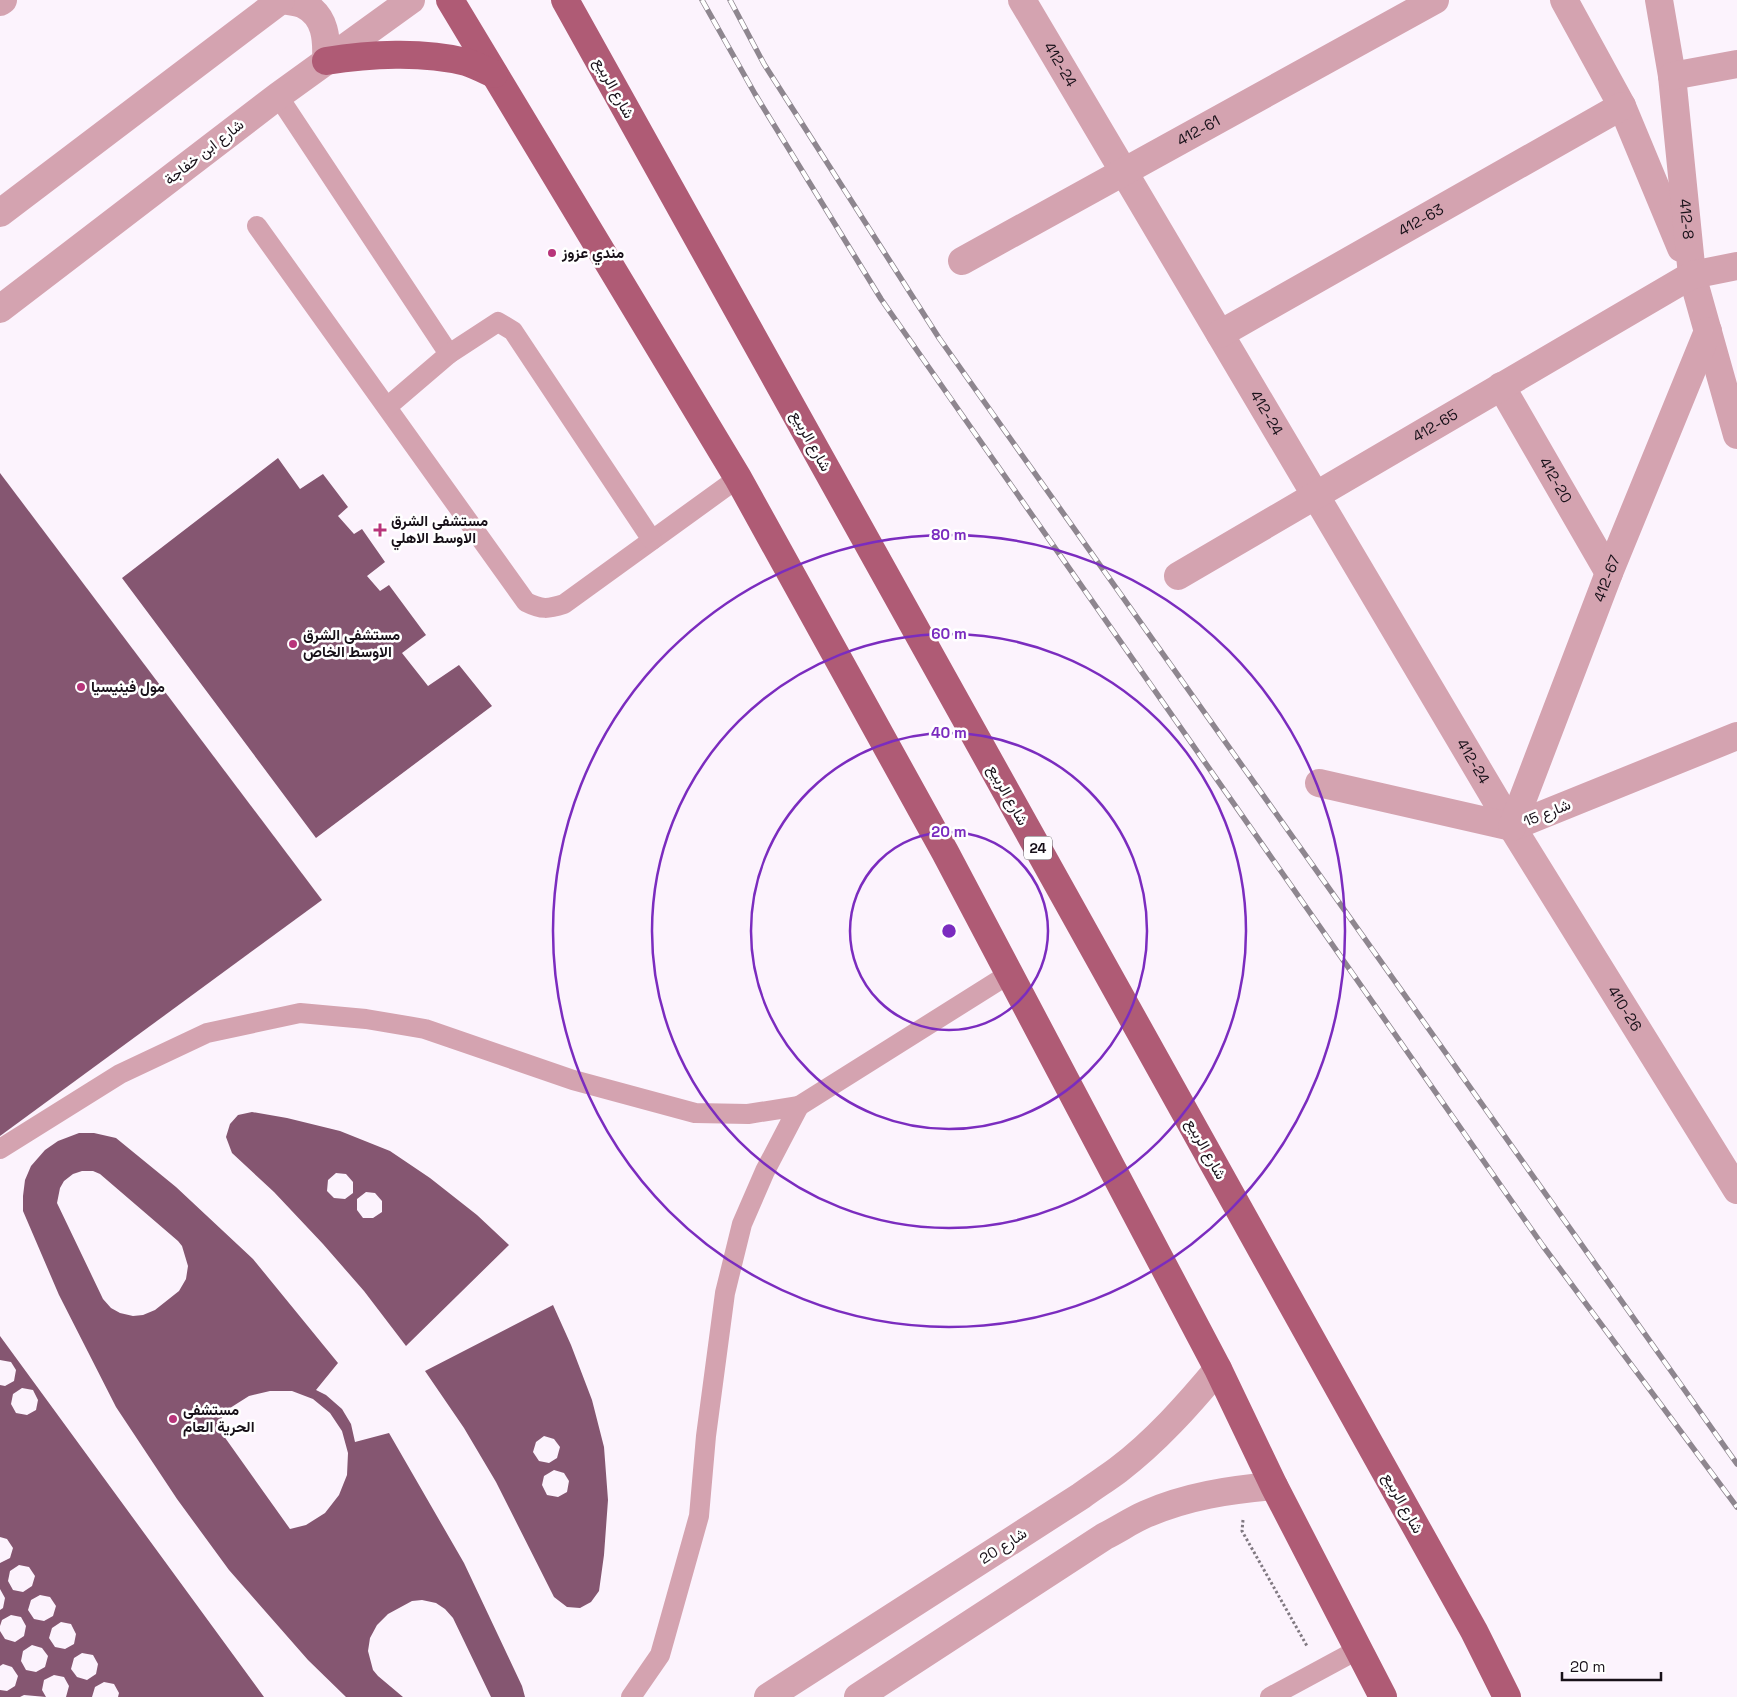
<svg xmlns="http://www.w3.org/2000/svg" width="1737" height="1697" viewBox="0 0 1737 1697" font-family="'Space Grotesk',Vazirmatn,sans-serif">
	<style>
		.building { fill: #855671; fill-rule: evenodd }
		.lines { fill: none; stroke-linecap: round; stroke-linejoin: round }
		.path { stroke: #807881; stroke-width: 3; stroke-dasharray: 2.5 2.5; stroke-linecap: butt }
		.service { stroke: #d4a3b0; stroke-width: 20 }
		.minor { stroke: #d4a3b0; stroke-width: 28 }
		.tertiary { stroke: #d4a3b0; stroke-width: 28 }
		.primary { stroke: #af5b75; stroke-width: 28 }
		.rail-casing { stroke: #8e868f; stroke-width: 5.5 }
		.rail { stroke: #fff; stroke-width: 4; stroke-dasharray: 11; stroke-linecap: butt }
		.ring { fill: none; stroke: #7b2cbf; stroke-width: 2.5 }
		.poi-dot { fill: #b8347a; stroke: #fff; stroke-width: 2 }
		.labels { text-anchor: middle; stroke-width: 5; stroke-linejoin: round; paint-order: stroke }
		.shield { fill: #fff; stroke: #5d585e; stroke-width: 1 }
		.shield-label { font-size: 14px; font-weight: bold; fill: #181119 }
		.street-label { font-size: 15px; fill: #181119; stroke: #fff }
		.poi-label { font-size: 15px; font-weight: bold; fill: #181119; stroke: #fff; text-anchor: start }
		.centre { fill: #7b2cbf; stroke: #fff; stroke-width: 2.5 }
		.ring-label { font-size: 15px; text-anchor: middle; font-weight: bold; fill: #7b2cbf; stroke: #fff; stroke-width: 5; stroke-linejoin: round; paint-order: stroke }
	</style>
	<rect width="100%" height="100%" fill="#fcf3fd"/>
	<g class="building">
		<path d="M278,458L300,489L323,474L348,507L338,516L354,534L362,529L385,562L367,576L380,591L389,585L426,635L402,653L428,686L459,665L492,706L316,838L122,578Z"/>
		<path d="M0,473L322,900L0,1136Z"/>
		<path d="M252,1112L287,1118L340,1131L390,1151L430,1178L477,1215L509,1245L406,1346L364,1291L323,1244L274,1192L232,1153L226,1137L230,1124L238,1115ZM336,1173L346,1174L353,1182V1193L345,1199L334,1198L327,1191L328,1180ZM366,1192L375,1193L382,1201V1212L373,1218H363L357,1210V1199Z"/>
		<path d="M79,1133H94L116,1138L176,1187L253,1259L338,1363L316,1390L326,1395L342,1409L351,1424L355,1442L389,1433L464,1563L522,1686L525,1697H491L453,1618L445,1609L436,1603L422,1600L412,1601L388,1614L377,1625L370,1638L368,1651L373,1670L378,1676L403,1697H346L308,1660L229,1570L177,1499L116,1407L59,1295L23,1211V1196L25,1180L31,1166L45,1150L58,1141ZM82,1171H93L100,1174L178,1241L182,1246L188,1266L186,1279L179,1291L155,1310L143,1315L133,1316L120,1313L111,1308L103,1299L57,1203L60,1188L64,1181L73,1174ZM270,1391H292L313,1399L330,1413L342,1431L348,1453L347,1475L339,1495L325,1513L306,1525L290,1529L216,1425L230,1408L249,1396Z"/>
		<path d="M553,1305L571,1345L592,1400L604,1447L608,1500L604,1555L599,1591L591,1602L580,1608L567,1607L554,1597L496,1482L464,1428L425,1371ZM544,1436L554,1439L560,1447L557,1458L549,1463L539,1461L533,1452L536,1442ZM554,1470L564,1473L569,1481L567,1492L558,1497L547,1495L542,1485L544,1476Z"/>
		<path d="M0,1336L264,1697H118L119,1693L114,1684L104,1682L95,1687L92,1697H66L69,1686L64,1677L54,1675L44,1680L42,1690L46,1697L24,1695L20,1697H0V1690L7,1691L15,1686L18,1676L12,1667L3,1664L0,1666V1631L5,1639L15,1642L24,1636L26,1626L21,1617L11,1615L2,1620L0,1626V1610L3,1608L5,1598L0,1589V1563L10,1558L13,1548L7,1539L0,1537V1385L5,1386L14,1381L16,1370L11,1362L0,1360ZM22,1388L33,1390L38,1400L36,1410L27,1415L16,1413L11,1404L13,1394ZM19,1565L29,1567L35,1576L32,1586L23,1592L13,1590L8,1581L10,1571ZM40,1595L50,1597L56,1606L53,1616L44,1621L34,1619L28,1610L31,1600ZM61,1622L71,1624L76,1634L74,1644L65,1649L55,1647L49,1638L52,1628ZM32,1645L42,1648L48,1656L45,1667L36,1672L26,1670L21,1661L23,1651ZM82,1653L93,1655L98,1664L96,1674L87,1680L77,1677L71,1669L74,1658Z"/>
	</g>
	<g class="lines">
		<path class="path" d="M1243,1520L1242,1531L1307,1646"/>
		<g class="service">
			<path d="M278,96L449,354"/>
			<path d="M257,226L526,602C542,610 548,609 564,604L738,478"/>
			<path d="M387,407L449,354L498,322L513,331L652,540"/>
			<path d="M799,1106L1009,974"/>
			<path d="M0,1149L120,1074L207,1033L300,1013L366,1019L425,1029L573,1080L695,1113L748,1114L799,1106L765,1171L742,1224L725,1293L706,1436L699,1516L660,1655L631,1697"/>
			<path d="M1270,1697L1359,1649"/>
		</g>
		<g class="minor">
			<path id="s1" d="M1022,0L1512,827L1737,1190"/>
			<path d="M1564,0L1622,106L1681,248"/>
			<path id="s2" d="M1659,0L1672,76L1692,275L1737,435"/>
			<path d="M0,2L3,0"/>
			<path d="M1672,76L1737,64"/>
			<path id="s3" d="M962,261L1435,0"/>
			<path id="s4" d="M1220,334L1622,106"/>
			<path id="s5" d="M1501,386L1609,573"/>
			<path id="s6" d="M1178,576L1692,275L1737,266"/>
			<path d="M1319,783L1512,827L1737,736"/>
			<path id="s7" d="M1512,827L1609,573L1708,331"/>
			<path d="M768,1697L1081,1496C1093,1487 1106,1479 1118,1470C1156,1441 1188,1405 1218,1369"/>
			<path d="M858,1697L1105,1536C1119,1529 1132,1520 1146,1514C1188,1496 1228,1490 1274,1486"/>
		</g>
		<g class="tertiary">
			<path d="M284,0C290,2 298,2 304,5C326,16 327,40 326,61"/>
			<path d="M0,213L281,0"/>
			<path d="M0,309L278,96L411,0"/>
		</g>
		<g class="primary">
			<path d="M450,0L738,478L945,852L1218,1369L1274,1486L1383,1697"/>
			<path d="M565,0L1474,1631L1507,1697"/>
			<path d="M326,61C369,54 423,51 466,62C475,65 485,70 494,74"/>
		</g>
		<g class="rail-casing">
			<g id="rail">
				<path d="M702,0L755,94L881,299L1543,1246L1737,1507"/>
				<path d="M730,0L764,64L939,338L1737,1464"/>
			</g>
		</g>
		<use href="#rail" class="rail"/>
	</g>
	<g class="ring">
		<circle cx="949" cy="931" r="99"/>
		<circle cx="949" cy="931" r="198"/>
		<circle cx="949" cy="931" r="297"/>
		<circle cx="949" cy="931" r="396"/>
	</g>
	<g class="poi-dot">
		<circle cx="552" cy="253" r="5"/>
		<path d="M377.5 522.5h5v5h5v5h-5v5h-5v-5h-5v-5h5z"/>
		<circle cx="293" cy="644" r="5"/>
		<circle cx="81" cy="687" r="5"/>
		<circle cx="173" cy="1419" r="5"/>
	</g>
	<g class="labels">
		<rect class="shield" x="1024" y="836.5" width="28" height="23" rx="4"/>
		<g class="shield-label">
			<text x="1038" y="853">24</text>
		</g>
		<g class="street-label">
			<text dy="5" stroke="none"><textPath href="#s1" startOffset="75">412-24</textPath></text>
			<text transform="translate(614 88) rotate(61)" y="5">شارع الربيع</text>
			<text dy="5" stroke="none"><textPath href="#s3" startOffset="270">412-61</textPath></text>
			<text transform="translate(204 152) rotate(-38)" y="5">شارع ابن خفاجة</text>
			<text dy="5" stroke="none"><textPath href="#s4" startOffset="231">412-63</textPath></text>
			<text dy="5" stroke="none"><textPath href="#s2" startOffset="221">412-8</textPath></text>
			<text dy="5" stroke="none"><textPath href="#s1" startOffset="480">412-24</textPath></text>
			<text dy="5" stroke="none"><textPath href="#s6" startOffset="298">412-65</textPath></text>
			<text transform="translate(811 441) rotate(61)" y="5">شارع الربيع</text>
			<text dy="5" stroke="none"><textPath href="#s5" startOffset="109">412-20</textPath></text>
			<text dy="5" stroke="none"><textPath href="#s7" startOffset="266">412-67</textPath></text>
			<text dy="5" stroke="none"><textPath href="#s1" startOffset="885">412-24</textPath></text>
			<text transform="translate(1008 795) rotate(61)" y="5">شارع الربيع</text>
			<text transform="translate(1547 813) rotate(-22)" y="5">شارع 15</text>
			<text dy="5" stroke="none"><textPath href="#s1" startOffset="1175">410-26</textPath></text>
			<text transform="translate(1206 1149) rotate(61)" y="5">شارع الربيع</text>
			<text transform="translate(1403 1503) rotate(61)" y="5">شارع الربيع</text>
			<text transform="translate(1003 1546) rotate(-33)" y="5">شارع 20</text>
		</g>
		<g class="poi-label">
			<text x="562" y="258">مندي عزوز</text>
			<text x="391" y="526">مستشفى الشرق<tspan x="391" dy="17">الاوسط الاهلي</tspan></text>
			<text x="303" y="640">مستشفى الشرق<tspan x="303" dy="17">الاوسط الخاص</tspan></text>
			<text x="91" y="692">مول فينيسيا</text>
			<text x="183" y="1415">مستشفى<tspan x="183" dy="17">الحرية العام</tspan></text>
		</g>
	</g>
	<circle cx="949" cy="931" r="8" class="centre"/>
	<g class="ring-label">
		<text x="949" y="540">80 m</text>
		<text x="949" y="639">60 m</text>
		<text x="949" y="738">40 m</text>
		<text x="949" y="837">20 m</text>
	</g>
	<path d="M1562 1672v8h99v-8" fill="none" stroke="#181119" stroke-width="2.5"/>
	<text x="1570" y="1672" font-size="15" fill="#181119" stroke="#ffffff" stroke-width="4" paint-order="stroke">20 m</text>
</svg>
